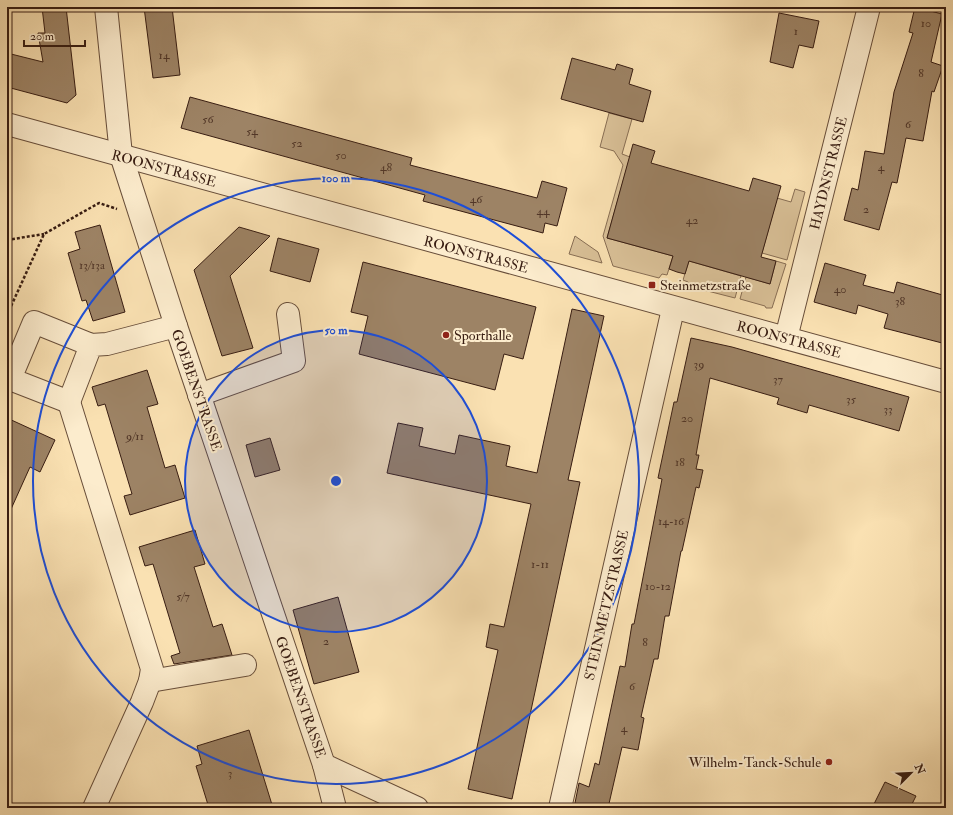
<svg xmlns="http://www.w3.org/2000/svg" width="953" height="815" viewBox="0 0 953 815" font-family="'IM FELL Double Pica',serif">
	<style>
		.green { fill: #d9c097; stroke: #886e54 }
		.building { fill: #9d8365; stroke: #381d12 }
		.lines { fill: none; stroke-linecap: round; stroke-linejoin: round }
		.minor-casing { stroke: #684e3a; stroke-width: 24 }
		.path { stroke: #381d12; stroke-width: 2.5; stroke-dasharray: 3 2; stroke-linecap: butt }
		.minor { stroke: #fceccd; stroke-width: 22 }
		.ring { fill: none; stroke: #1d4ed8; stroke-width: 2 }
		.poi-dot { fill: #8f2418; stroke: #fceccd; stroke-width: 1.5 }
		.labels { text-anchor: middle; stroke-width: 4; stroke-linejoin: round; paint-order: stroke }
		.number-label { font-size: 12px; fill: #513627 }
		.street-label { font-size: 14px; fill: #381d12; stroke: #fceccd }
		.poi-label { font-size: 14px; fill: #381d12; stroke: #fceccd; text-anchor: start }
		.centre { fill: #1d4ed8; stroke: #fceccd; stroke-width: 2 }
		.ring-label { font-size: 12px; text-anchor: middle; font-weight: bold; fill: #1d4ed8; stroke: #fceccd; stroke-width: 4; stroke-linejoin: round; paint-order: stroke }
	</style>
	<rect width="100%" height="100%" fill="#fae1b2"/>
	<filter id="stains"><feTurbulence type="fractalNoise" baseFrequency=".005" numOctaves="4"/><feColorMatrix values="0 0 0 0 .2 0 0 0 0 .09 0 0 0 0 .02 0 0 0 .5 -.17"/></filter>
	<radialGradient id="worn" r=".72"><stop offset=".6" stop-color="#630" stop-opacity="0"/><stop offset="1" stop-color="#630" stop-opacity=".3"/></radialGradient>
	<g class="green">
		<path d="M609,113L632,119L622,154L630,157L607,238L673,256L667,275L662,274L659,278L613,266L603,236L623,165L614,151L600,147Z"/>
		<path d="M795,189L805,192L787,260L762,253L777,198L791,202Z"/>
		<path d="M575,236L598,252L602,263L569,254Z"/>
		<path d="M689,261L741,276L735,298L688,286V282L683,280Z"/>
		<path d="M776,261L786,264L772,308H766L765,306L740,299L746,277L770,284Z"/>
	</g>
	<g class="building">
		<path d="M42,7H66L76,95L67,103L7,87V53L43,62L38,33H45Z"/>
		<path d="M144,7H172L180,75L153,78Z"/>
		<path d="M915,7L942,14L931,62L943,66L934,92L932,91L923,141L906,138L897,183L892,182L879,230L844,220L852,188L858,190L865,151L884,154L894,92L913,33L909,32Z"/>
		<path d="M779,13L819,21L813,48L799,45L793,68L770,62Z"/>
		<path d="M572,58L615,70L617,64L633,69L629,84L651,91L643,122L561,99Z"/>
		<path d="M190,97L412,158L410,165L537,198L542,181L567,188L557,226L545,223L543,233L423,201L425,195L181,128Z"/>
		<path d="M633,144L655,151L651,163L749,191L753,178L781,186L761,257L776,261L770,284L689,261L685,274L677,272L669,269L673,256L607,238Z"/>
		<path d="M100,225L125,312L93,321L86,300L82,301L68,253L80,249L75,232Z"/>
		<path d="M239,227L270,236L230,276L253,348L222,356L194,270Z"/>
		<path d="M278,238L319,249L310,282L270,271Z"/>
		<path d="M363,262L536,307L523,359L504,354L495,390L359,354L368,316L351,312Z"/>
		<path d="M825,263L866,275L863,285L894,293L897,282L946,296V344L884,328L888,314L858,305L856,314L814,302Z"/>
		<path d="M572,309L604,316L568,480L580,482L512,799L468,789L498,650L486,647L490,624L504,627L531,504L387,473L398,423L423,428L419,446L455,454L459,435L510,446L506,466L537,473Z"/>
		<path d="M691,338L732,347L909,397L899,431L809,405L807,413L777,404L779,398L710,378L696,455H699L696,469L703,470L699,488L696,487L682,551H681L669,616H665L658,659H654L641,717L644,718L638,750L622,747L608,808H574L579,783L589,787L595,763L599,765L620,666L625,667L632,624H634L662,479L658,478L674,402H677Z"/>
		<path d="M147,370L158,404L147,407L165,468L175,465L185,498L130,515L124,496L132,494L105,404L98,406L92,387Z"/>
		<path d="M7,418L55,440L40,472L30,467L7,518Z"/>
		<path d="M270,438L280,470L255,477L246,445Z"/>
		<path d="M195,530L205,564L194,567L213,627L222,624L232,655L174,664L171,656L180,653L153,564L145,566L139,547Z"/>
		<path d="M338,597L359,672L314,684L293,610Z"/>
		<path d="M249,730L273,808H209L196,766L202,764L197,746Z"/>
		<path d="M885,782L916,796L910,808H872Z"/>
	</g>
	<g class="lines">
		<g class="minor-casing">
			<g id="minor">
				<path d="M106,7L121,155L176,326L324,765"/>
				<path d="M7,124L946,382"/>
				<path d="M786,338L869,7"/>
				<path d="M91,345L69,402L10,379L34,322L91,345L107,344L176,326"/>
				<path d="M199,395L294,361L288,314"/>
				<path d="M69,402L152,669L150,681L142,702L94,808"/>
				<path d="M150,681L245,665"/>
				<path d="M335,808L324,765L417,808"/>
				<path d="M560,808L673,309"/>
			</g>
		</g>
		<g class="path">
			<path d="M7,240L44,234"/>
			<path d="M7,315L44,234L99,203L117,209"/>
		</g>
		<use href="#minor" class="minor"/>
	</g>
	<circle cx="336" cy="481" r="151" fill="#1d4ed8" fill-opacity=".12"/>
	<g class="ring">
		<circle cx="336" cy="481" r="151"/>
		<circle cx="336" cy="481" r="303"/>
	</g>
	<g class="poi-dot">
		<rect x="648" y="281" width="8" height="8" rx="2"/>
		<circle cx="446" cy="335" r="4"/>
		<circle cx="829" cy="762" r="4"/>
	</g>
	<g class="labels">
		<g class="number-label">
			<text x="926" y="27">10</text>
			<text x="796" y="35">1</text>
			<text x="164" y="59">14</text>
			<text x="921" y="77">8</text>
			<text x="208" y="123">56</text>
			<text x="908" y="128">6</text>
			<text x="252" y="135">54</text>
			<text x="297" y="147">52</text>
			<text x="341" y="159">50</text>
			<text x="386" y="171">48</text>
			<text x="881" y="171">4</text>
			<text x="476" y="203">46</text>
			<text x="866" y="213">2</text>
			<text x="543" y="215">44</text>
			<text x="692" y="224">42</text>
			<text x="92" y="269">13/13a</text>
			<text x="840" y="293">40</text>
			<text x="900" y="305">38</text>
			<text x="699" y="368">39</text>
			<text x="778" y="383">37</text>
			<text x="851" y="403">35</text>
			<text x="888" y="413">33</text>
			<text x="687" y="422">20</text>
			<text x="135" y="440">9/11</text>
			<text x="680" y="466">18</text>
			<text x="671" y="525">14-16</text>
			<text x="540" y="568">1-11</text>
			<text x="658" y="590">10-12</text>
			<text x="183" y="600">5/7</text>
			<text x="326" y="645">2</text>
			<text x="645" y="646">8</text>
			<text x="632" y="690">6</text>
			<text x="624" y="732">4</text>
			<text x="230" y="777">3</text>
		</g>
		<g class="street-label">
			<text transform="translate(164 168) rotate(15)" y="5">ROONSTRASSE</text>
			<text transform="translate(828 173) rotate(-76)" y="5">HAYDNSTRASSE</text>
			<text transform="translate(476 254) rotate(15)" y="5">ROONSTRASSE</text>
			<text transform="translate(789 339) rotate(15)" y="5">ROONSTRASSE</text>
			<text transform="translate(197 390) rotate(71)" y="5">GOEBENSTRASSE</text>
			<text transform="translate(606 605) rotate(-77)" y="5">STEINMETZSTRASSE</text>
			<text transform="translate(301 697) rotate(71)" y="5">GOEBENSTRASSE</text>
		</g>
		<g class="poi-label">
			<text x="660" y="290">Steinmetzstraße</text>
			<text x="454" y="340">Sporthalle</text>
			<text x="821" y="767" text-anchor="end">Wilhelm-Tanck-Schule</text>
		</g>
	</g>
	<circle cx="336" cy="481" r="6" class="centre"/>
	<g class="ring-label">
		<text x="336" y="182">100 m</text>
		<text x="336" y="334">50 m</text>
	</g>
	<rect width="953" height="815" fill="none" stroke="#fae1b2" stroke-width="24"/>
	<rect x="8" y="8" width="937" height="799" fill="none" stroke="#381d12" stroke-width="2"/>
	<rect x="12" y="12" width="929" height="791" fill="none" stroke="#381d12"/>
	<g transform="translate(911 773) rotate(66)" stroke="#fceccd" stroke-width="3" paint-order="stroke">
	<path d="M0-3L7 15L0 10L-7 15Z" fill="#381d12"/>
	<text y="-6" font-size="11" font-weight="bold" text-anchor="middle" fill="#381d12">N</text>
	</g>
	<path d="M24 40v6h61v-6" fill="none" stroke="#381d12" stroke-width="2"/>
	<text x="30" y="40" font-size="12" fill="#381d12" stroke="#fceccd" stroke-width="3" paint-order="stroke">20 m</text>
	<rect width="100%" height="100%" filter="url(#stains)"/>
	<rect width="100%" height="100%" fill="url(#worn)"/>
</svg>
